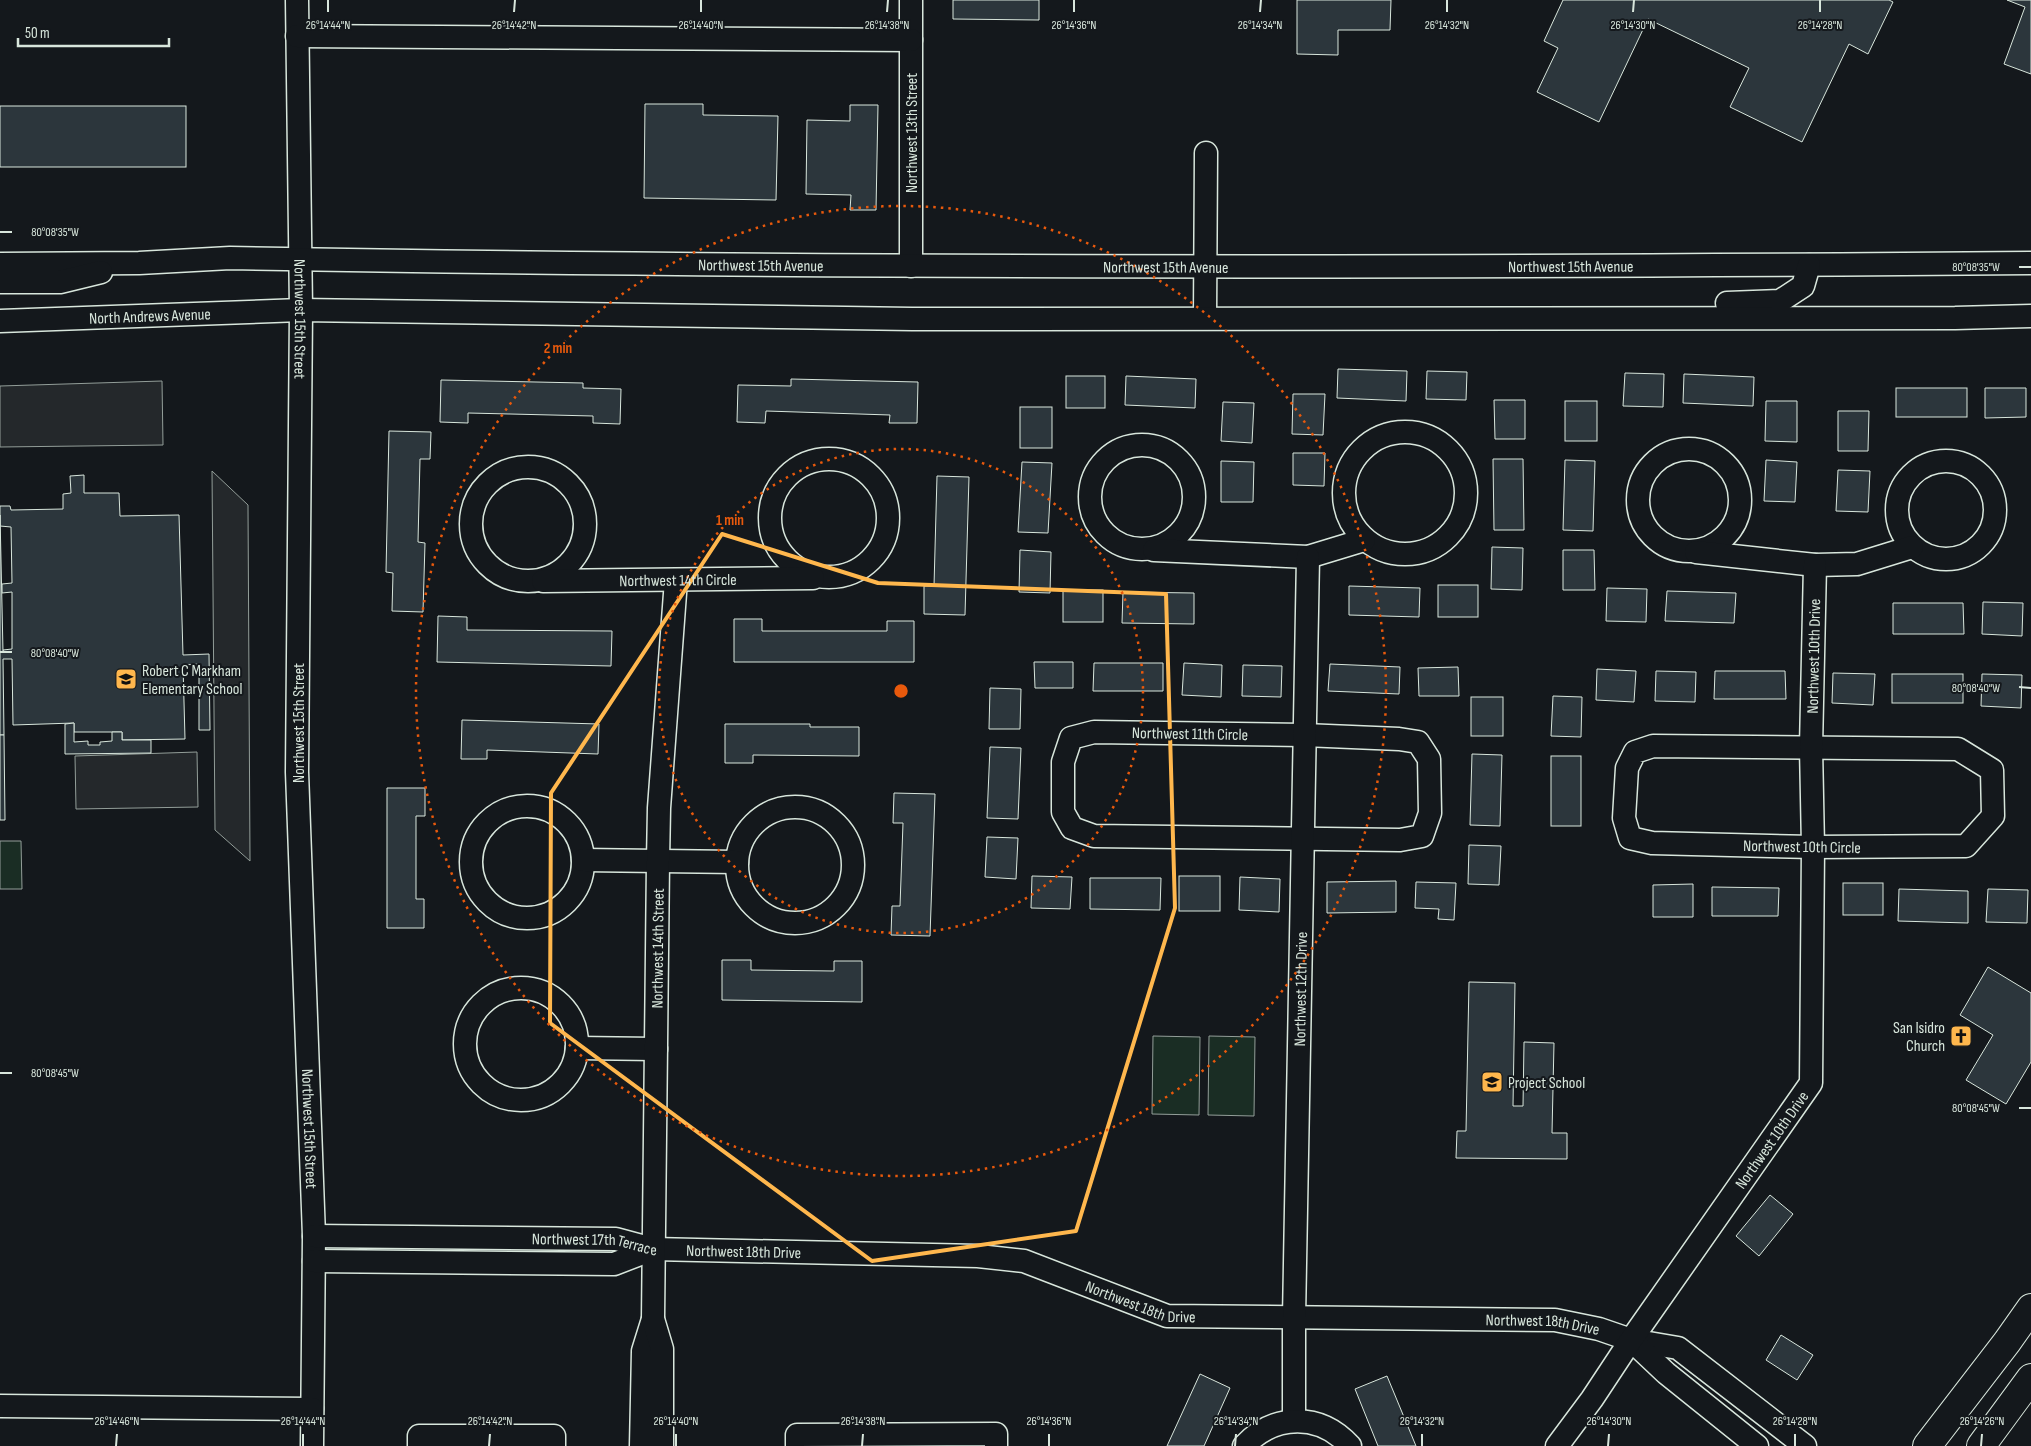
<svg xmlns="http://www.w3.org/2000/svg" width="2031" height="1446" viewBox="0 0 2031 1446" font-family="'Sofia Sans Condensed',sans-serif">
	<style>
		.green { fill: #1a2d24; stroke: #939e99 }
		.parking { fill: #24282b; stroke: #939e99 }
		.building { fill: #2c363c; stroke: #d8e6dc }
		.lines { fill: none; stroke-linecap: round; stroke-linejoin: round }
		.minor-casing { stroke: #d8e6dc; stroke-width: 25 }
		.major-casing { stroke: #d8e6dc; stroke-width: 30 }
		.minor { stroke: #14181c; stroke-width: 22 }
		.major { stroke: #14181c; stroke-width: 28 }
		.marked { fill: none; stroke: #ffb74d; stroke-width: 4; stroke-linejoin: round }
		.ticks { fill: none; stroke: #d8e6dc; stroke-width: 2 }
		.ring { fill: none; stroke: #e8590c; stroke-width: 2.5; stroke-dasharray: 2.5 5 }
		.labels { text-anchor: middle; stroke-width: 4; stroke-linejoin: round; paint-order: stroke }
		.street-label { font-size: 16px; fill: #d8e6dc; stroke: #14181c }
		.poi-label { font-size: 16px; fill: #d8e6dc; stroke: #14181c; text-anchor: start }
		.ticks-label { font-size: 12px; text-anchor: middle; fill: #d8e6dc; stroke: #14181c; stroke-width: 4; stroke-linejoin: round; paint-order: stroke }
		.centre { fill: #e8590c; stroke: #14181c; stroke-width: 2.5 }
		.ring-label { font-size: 15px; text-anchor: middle; font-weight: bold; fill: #e8590c; stroke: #14181c; stroke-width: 4; stroke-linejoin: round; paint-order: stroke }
	</style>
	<rect width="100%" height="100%" fill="#14181c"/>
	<g class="green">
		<path d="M0,841H21L22,889H0Z"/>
		<path d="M1153,1036L1200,1037L1199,1115L1152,1114Z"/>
		<path d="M1209,1036L1255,1037L1254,1116L1208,1115Z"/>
	</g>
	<g class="parking">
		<path d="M162,381L163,445L0,447V386Z"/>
		<path d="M212,471L248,505L250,861L215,830Z"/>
		<path d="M197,752L198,807L76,809L75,756Z"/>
	</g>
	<g class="building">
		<path d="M953,0H1039V20L953,19Z"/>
		<path d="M1297,0H1391L1390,30H1338V55L1297,54Z"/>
		<path d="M1563,0H1889L1893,2L1868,54L1849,44L1802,142L1730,107L1749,68L1648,19L1599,122L1537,92L1558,48L1544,41Z"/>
		<path d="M2007,0H2031V74L2004,64L2025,7Z"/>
		<path d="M645,104H703V115L778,116L776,200L644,198Z"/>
		<path d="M850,105H878L876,210H850L851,195L806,194L807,120L850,121Z"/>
		<rect x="0" y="106" width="186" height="61"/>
		<path d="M1338,369L1407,371L1406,401L1337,398Z"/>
		<path d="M1427,371L1467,372L1466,400L1426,399Z"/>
		<path d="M1625,373L1664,374L1663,407L1623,406Z"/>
		<path d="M1684,374L1754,377L1753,406L1683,403Z"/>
		<rect x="1066" y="376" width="39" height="32"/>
		<path d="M1126,376L1196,379L1195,408L1125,405Z"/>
		<path d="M791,379L918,382L917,423H889L890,415L766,411L765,423L737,422L738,385L791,386Z"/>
		<path d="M441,380L583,383V388L621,389L620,424L593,423V416L468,413V423L440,422Z"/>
		<rect x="1896" y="388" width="71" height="29"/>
		<path d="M1985,388H2026V417L1985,418Z"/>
		<path d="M1293,394H1325L1323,435L1292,434Z"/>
		<path d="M1494,400H1525V439H1495Z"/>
		<rect x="1565" y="401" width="32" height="40"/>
		<path d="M1766,401H1797V442L1765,441Z"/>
		<path d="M1223,402L1254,403L1252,443L1221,441Z"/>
		<rect x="1020" y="407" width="32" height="41"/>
		<path d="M1838,411H1869L1868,451H1838Z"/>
		<path d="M389,431L431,432L430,459H420L418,542L425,543L423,612L392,611L393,573L386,572Z"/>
		<path d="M1293,453H1325L1324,486L1293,485Z"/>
		<path d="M1493,459H1523L1524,530H1494Z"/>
		<path d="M1565,460L1595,461L1593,531L1563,530Z"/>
		<path d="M1766,460L1797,462L1795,502L1764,501Z"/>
		<path d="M1221,461L1254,462L1253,502H1221Z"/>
		<path d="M1022,462L1052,463L1048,533L1018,532Z"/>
		<path d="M1838,470L1870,471L1868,512L1836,511Z"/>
		<path d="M84,475V493H119L120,516L179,515L183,655L209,654L210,730H199V664L183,665L185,739L122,740V732H74V723L13,725L12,659H3L4,735H0V652H3V650L12,649V592L2,593V584L12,583L11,527L0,526V506H10L11,510L63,509V494L71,493L70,476Z"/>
		<path d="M937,476L969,477L965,615L924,614V586H934Z"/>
		<path d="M0,515L3,652H0Z"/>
		<path d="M1492,547L1523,548L1522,590L1491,589Z"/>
		<path d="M1020,550L1051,552L1050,593L1019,592Z"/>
		<path d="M1563,550H1594L1595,590H1563Z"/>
		<rect x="1438" y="585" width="40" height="32"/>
		<path d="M1349,586L1420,588L1419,617L1349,615Z"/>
		<path d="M1607,588L1647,589L1646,622L1606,621Z"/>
		<rect x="1063" y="590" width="40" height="32"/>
		<path d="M1667,591L1736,593L1734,623L1665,621Z"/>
		<path d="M1123,592L1194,593V624L1122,623Z"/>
		<path d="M1983,602L2023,603L2022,636L1982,634Z"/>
		<path d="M1893,603H1963L1964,634H1893Z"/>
		<path d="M438,616L467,617V630L612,631L611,666L437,662Z"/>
		<path d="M734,619H762V631H887V621H914V662H734Z"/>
		<path d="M1034,662H1073V688H1035Z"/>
		<path d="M1094,663H1163V691H1093Z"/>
		<path d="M1184,663L1222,665L1221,697L1182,695Z"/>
		<path d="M1330,664L1400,667L1399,694L1328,691Z"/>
		<path d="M1243,665L1282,666L1281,697L1242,696Z"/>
		<path d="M1458,667L1459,696H1419L1418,668Z"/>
		<path d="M1597,669L1636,671L1634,702L1596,700Z"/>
		<path d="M1656,671L1696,672L1695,702L1655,701Z"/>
		<path d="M1715,671H1785L1786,699H1714Z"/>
		<path d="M1833,673L1875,674L1873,705L1832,703Z"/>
		<rect x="1892" y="674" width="71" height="29"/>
		<path d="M1982,674L2022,675L2021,708L1981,706Z"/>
		<path d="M990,688L1021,689L1020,729H989Z"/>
		<path d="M1553,696L1582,697L1581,737L1551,736Z"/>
		<rect x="1471" y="697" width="32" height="39"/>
		<path d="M462,720L599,724L598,754L487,750V759H461Z"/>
		<path d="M74,723V742L88,741V745H100V742L112,741V732H122V740H151V753L65,754V724Z"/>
		<path d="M725,724H810V727H859V756L753,755V763H725Z"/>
		<path d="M0,735H4L5,820H0Z"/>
		<path d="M990,747L1021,748L1018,819L987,818Z"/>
		<path d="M1472,754L1502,755L1500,826L1470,825Z"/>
		<rect x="1551" y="756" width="30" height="70"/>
		<path d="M387,788H425V816H416V899H424V928H387Z"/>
		<path d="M894,793L935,794L930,936L891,935L892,906H900L903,823H893Z"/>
		<path d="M987,837L1018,838L1016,879L985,877Z"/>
		<path d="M1469,845L1501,846L1499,885L1468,884Z"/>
		<path d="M1032,876L1072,877L1070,909L1031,908Z"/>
		<rect x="1179" y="876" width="41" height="35"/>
		<path d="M1240,877L1280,879L1279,912L1239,910Z"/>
		<path d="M1090,878H1161L1160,910L1090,909Z"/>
		<path d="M1396,881V912L1327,913V882Z"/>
		<path d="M1416,882L1456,883L1454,920L1438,919L1439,909L1415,908Z"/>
		<rect x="1843" y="883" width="40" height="32"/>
		<path d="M1693,884V917H1653V885Z"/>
		<path d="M1712,887L1779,888L1778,916H1712Z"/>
		<path d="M1899,889L1968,891V923L1898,921Z"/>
		<path d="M1988,889L2028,890L2027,923L1986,922Z"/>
		<path d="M722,960H751V970L834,971V961H862V1002L722,1000Z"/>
		<path d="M1988,967L2031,993V1062L2006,1104L1966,1080L1993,1035L1960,1015Z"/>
		<path d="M1469,982L1515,983L1513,1106H1523L1524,1042L1554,1043L1552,1133H1567V1159L1456,1158L1457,1131H1466Z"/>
		<path d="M1770,1195L1793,1214L1759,1256L1736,1236Z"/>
		<path d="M1781,1335L1813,1355L1797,1380L1766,1360Z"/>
		<path d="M1200,1374L1230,1388L1204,1446H1167Z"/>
		<path d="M1387,1376L1416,1446H1378L1355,1389Z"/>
	</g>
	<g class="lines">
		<g class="minor-casing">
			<g id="minor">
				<path id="s1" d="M297,0L301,310L297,772L314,1236L312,1446"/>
				<path d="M911,0V266"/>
				<path d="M297,36L911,40"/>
				<path id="s2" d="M0,264L139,263L230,258C830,269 1431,268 2031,263"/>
				<path d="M0,282H60L101,272"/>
				<path d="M1727,303L1780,301L1803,286L1809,265"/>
				<path d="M1205,318L1206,153"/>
				<path id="s3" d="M0,321L301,310L912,319L1955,318L2031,316"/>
				<circle cx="1405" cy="493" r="61"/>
				<circle cx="1142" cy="497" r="52"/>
				<circle cx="1689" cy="500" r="51"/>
				<circle cx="829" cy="518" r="59"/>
				<circle cx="1946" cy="510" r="49"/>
				<circle cx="528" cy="524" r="57"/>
				<path d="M1154,550L1308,557L1364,540"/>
				<path d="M1696,552L1815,565L1857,564L1912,547"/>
				<path id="s4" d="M543,581L813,578"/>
				<path d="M1094,732L1304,735L1399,739L1418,742L1429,759L1430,813L1422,836L1400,840L1094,836L1072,828L1063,812V762L1071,738Z"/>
				<path d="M1653,746L1958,749L1992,770L1993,816L1966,846L1813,847L1652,843L1630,838L1624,818L1627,768L1635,752Z"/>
				<circle cx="527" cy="862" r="56"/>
				<circle cx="795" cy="865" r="58"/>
				<path d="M583,860L737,862"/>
				<circle cx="521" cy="1044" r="56"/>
				<path d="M577,1048L656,1049"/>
				<path id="s5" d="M314,1236L616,1239L653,1249L978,1256L1024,1261L1167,1316L1555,1320L1599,1329L1631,1340L1678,1348L1805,1446"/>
				<path d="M314,1261L614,1264L653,1249"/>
				<path d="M1631,1340L1666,1373L1757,1446"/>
				<path d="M0,1406L312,1409"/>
				<path id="s6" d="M1294,1421V1318L1308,557"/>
				<path d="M419,1446V1436H554V1446"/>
				<path d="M641,1446L643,1351L653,1319"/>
				<path id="s7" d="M662,1446V1349L653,1319L658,861L659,808L676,580"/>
				<path d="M797,1446V1435L996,1434V1446"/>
				<path d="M1244,1446C1275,1413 1320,1413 1350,1446"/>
				<path id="s8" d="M1557,1446L1592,1399L1631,1340L1811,1083L1813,847L1811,747L1815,565"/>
			</g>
		</g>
		<g class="major-casing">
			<g id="major">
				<path d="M1927,1446L2007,1342L2031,1308"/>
				<path d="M1981,1446L2031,1378"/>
			</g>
		</g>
		<use href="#minor" class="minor"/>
		<use href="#major" class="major"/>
	</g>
	<path class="marked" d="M722,534L878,583L1166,594L1175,908L1076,1231L872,1261L550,1023L551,793Z"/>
	<path class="ticks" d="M328,12V0M514,12L515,0M701,12V0M887,12L888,0M1074,12V0M1260,12L1261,0M1447,12V0M1633,12L1634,0M1820,12V0M0,232H12M2019,267H2031M0,652H12M2019,687L2031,688M0,1073H12M2019,1108H2031M116,1446L117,1434M303,1446V1434M489,1446L490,1434M676,1446V1434M862,1446L863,1434M1049,1446V1434M1235,1446L1236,1434M1422,1446V1434M1608,1446L1609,1434M1795,1446V1434M1981,1446L1982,1434"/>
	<g class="ring">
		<circle cx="901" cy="691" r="242"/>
		<circle cx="901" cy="691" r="485"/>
	</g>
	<defs>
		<g id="school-square" transform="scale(1.125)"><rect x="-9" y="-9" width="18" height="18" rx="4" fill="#ffb74d" stroke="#14181c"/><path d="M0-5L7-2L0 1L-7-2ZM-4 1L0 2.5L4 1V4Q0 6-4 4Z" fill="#111"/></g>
		<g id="church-square" transform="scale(1.125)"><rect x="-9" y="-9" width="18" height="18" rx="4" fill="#ffb74d" stroke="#14181c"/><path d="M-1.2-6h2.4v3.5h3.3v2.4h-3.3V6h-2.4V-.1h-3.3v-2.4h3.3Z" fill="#111"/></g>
	</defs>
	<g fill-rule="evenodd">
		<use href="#school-square" x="126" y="679"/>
		<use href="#church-square" x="1961" y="1036"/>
		<use href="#school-square" x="1492" y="1082"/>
	</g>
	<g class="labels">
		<g class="street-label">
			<text transform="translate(911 133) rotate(-90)" y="6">Northwest 13th Street</text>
			<text dy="6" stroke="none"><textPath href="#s2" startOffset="761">Northwest 15th Avenue</textPath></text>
			<text dy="6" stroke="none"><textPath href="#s2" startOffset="1571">Northwest 15th Avenue</textPath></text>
			<text dy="6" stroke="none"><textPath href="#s2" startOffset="1166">Northwest 15th Avenue</textPath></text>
			<text dy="6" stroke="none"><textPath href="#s3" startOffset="150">North Andrews Avenue</textPath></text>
			<text dy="6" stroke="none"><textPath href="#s1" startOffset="319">Northwest 15th Street</textPath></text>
			<text dy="6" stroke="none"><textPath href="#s4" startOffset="135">Northwest 14th Circle</textPath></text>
			<text dy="6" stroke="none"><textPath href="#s8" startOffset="870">Northwest 10th Drive</textPath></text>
			<text transform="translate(298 723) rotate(-90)" y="6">Northwest 15th Street</text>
			<text transform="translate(1190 733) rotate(1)" y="6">Northwest 11th Circle</text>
			<text transform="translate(1802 846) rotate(1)" y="6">Northwest 10th Circle</text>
			<text dy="6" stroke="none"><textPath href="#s7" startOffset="499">Northwest 14th Street</textPath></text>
			<text dy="6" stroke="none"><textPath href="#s6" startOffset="432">Northwest 12th Drive</textPath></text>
			<text dy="6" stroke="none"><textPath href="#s1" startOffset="1129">Northwest 15th Street</textPath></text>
			<text dy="6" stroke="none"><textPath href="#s8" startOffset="374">Northwest 10th Drive</textPath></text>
			<text dy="6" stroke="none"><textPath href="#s5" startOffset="281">Northwest 17th Terrace</textPath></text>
			<text dy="6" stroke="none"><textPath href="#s5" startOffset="431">Northwest 18th Drive</textPath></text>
			<text dy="6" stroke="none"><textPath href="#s5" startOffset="836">Northwest 18th Drive</textPath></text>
			<text dy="6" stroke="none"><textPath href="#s5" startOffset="1241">Northwest 18th Drive</textPath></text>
		</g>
		<g class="poi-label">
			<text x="142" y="676">Robert C Markham<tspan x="142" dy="18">Elementary School</tspan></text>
			<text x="1945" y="1033" text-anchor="end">San Isidro<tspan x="1945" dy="18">Church</tspan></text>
			<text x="1508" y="1088">Project School</text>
		</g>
	</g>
	<g class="ticks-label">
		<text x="328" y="29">26°14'44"N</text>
		<text x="514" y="29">26°14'42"N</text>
		<text x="701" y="29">26°14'40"N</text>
		<text x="887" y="29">26°14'38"N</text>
		<text x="1074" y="29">26°14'36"N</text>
		<text x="1260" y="29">26°14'34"N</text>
		<text x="1447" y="29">26°14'32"N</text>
		<text x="1633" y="29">26°14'30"N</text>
		<text x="1820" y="29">26°14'28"N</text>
		<text x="55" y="236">80°08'35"W</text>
		<text x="1976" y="271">80°08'35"W</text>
		<text x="55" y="657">80°08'40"W</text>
		<text x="1976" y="692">80°08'40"W</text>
		<text x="55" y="1077">80°08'45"W</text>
		<text x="1976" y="1112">80°08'45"W</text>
		<text x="117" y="1425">26°14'46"N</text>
		<text x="303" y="1425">26°14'44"N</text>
		<text x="490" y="1425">26°14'42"N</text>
		<text x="676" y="1425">26°14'40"N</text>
		<text x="863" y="1425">26°14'38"N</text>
		<text x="1049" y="1425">26°14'36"N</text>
		<text x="1236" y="1425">26°14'34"N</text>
		<text x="1422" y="1425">26°14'32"N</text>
		<text x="1609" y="1425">26°14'30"N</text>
		<text x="1795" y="1425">26°14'28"N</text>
		<text x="1982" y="1425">26°14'26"N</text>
	</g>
	<circle cx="901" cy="691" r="8" class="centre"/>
	<g class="ring-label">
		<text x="558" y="353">2 min</text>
		<text x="730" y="525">1 min</text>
	</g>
	<path d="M18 38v8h151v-8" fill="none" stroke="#d8e6dc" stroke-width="2.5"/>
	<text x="25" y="38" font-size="15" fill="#d8e6dc" stroke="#14181c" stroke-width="4" paint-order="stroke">50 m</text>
</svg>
